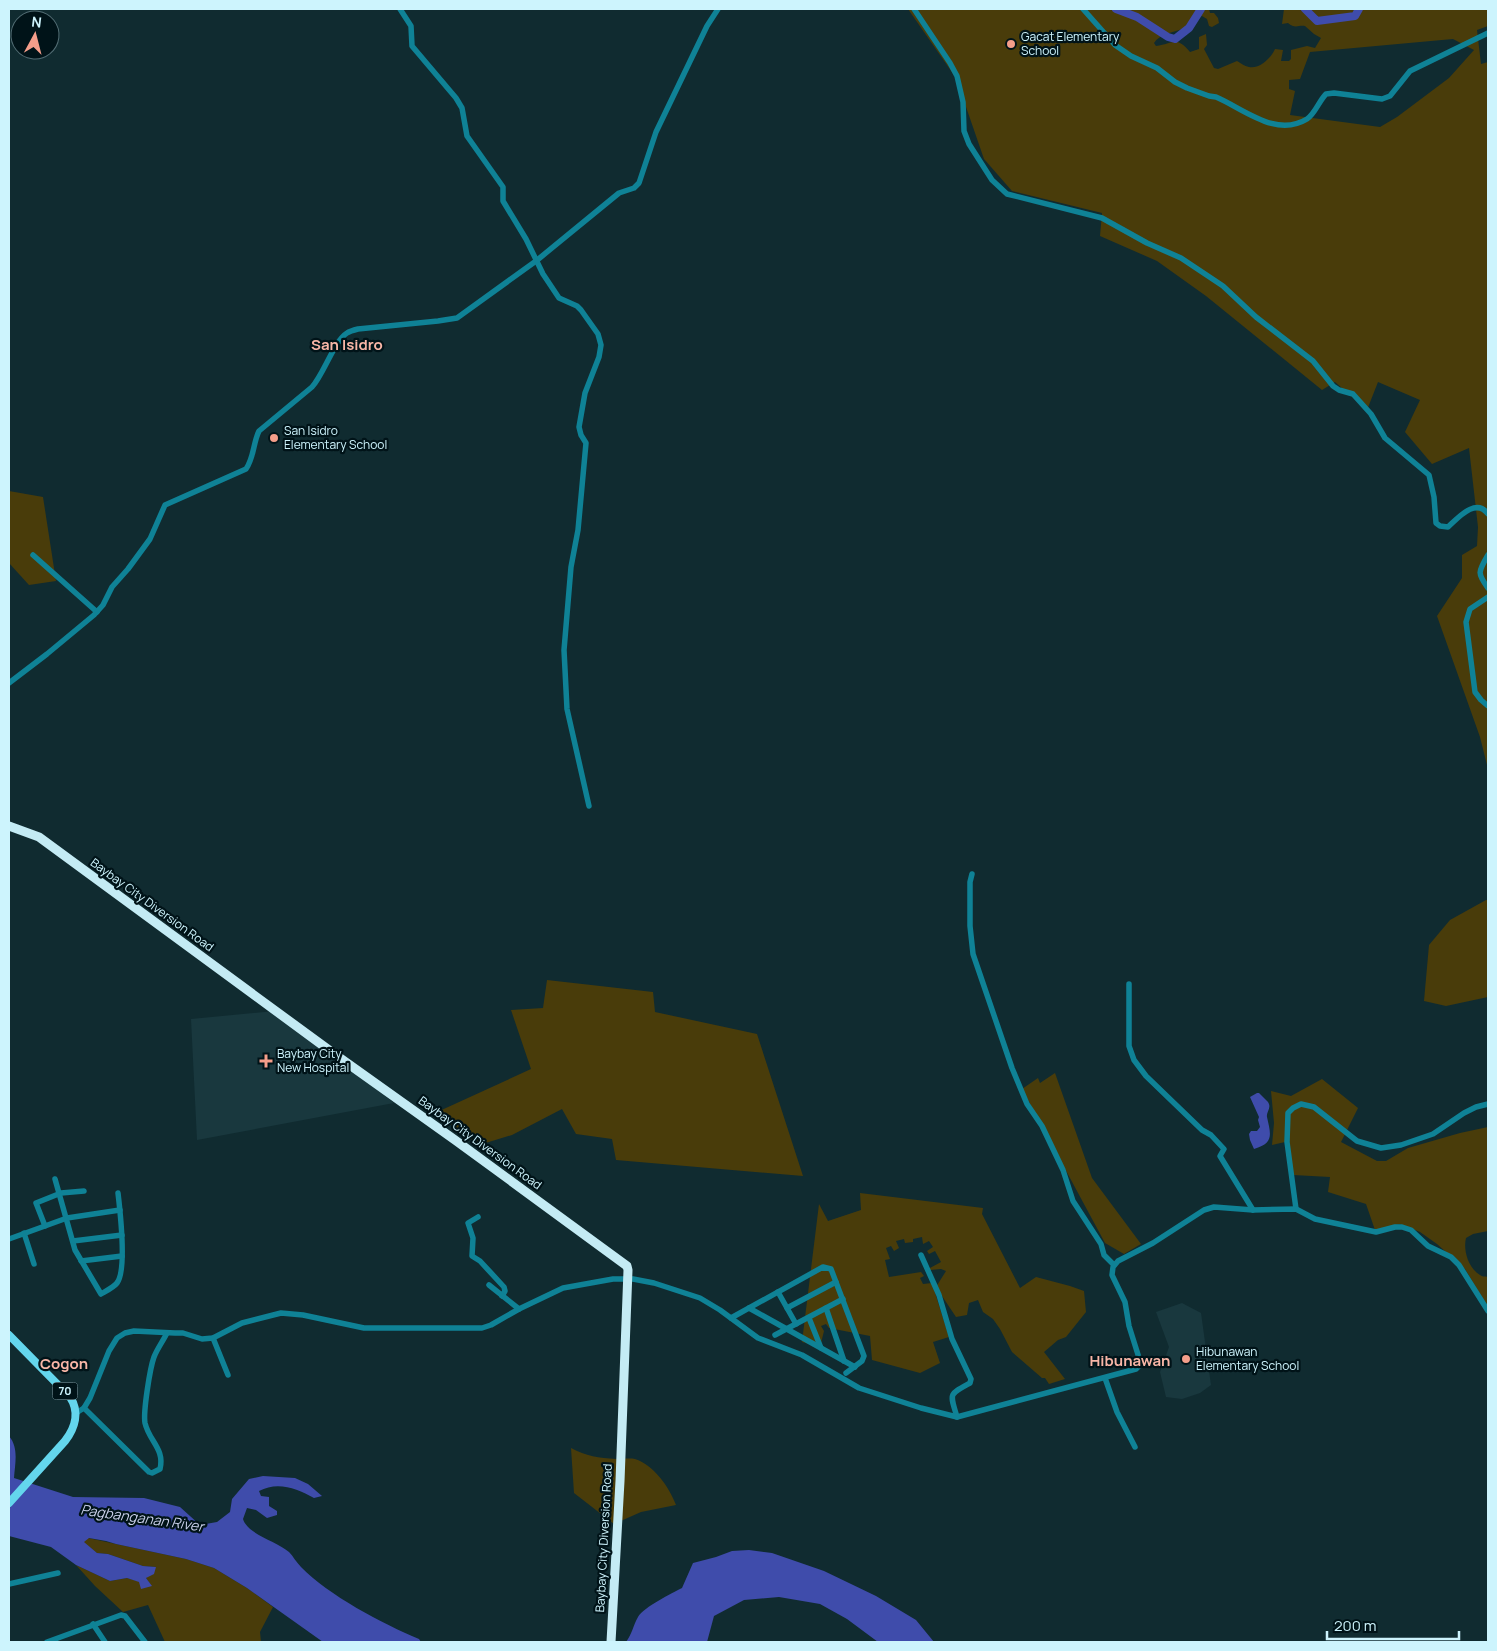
<svg xmlns="http://www.w3.org/2000/svg" width="1497" height="1651" viewBox="0 0 1497 1651" font-family="Manrope,sans-serif">
	<style>
		.built { fill: #19383e }
		.green { fill: #493c0a; fill-rule: evenodd }
		.water { fill: #3f4cab }
		.lines { fill: none; stroke-linecap: round; stroke-linejoin: round }
		.river { stroke: #3f4cab; stroke-width: 8 }
		.minor { stroke: #0f8296; stroke-width: 5.5 }
		.major { stroke: #64d6ed; stroke-width: 8 }
		.highway { stroke: #c4ebf4; stroke-width: 9 }
		.poi-dot { fill: #f49e8a; stroke: #001318; stroke-width: 2 }
		.labels { text-anchor: middle; stroke-width: 4.5; stroke-linejoin: round; paint-order: stroke }
		.shield { fill: #001318; stroke: #90b0b8; stroke-width: 1 }
		.shield-label { font-size: 11px; font-weight: bold; fill: #cdf4fd }
		.poi-label { font-size: 12px; fill: #cdf4fd; stroke: #001318; text-anchor: start }
		.street-label { font-size: 12px; fill: #cdf4fd; stroke: #001318 }
		.water-label { font-size: 14px; font-style: italic; fill: #cad1eb; stroke: #001318 }
		.quarter-label { font-size: 15px; font-weight: bold; fill: #f8b6a7; stroke: #001318 }
	</style>
	<rect width="100%" height="100%" fill="#102b30"/>
	<g class="built">
		<path d="M275,1011L394,1103L197,1140L191,1019Z"/>
		<path d="M1182,1303L1201,1313L1211,1385L1200,1393L1182,1399L1166,1397L1160,1372L1169,1347L1156,1312Z"/>
	</g>
	<g class="green">
		<path d="M908,9H1173L1177,10L1180,9H1209L1210,13H1214L1218,18L1219,23L1212,27L1209,26L1207,19L1202,16C1194,19 1190,24 1184,28C1174,33 1160,33 1154,43L1156,46C1173,44 1176,35 1190,52L1199,49V37L1206,34L1207,45L1204,49L1214,68L1218,69L1237,61C1241,63 1244,66 1249,67C1260,69 1271,58 1275,49L1283,50L1281,61H1289L1291,59V50L1307,46L1315,48L1321,38L1314,34L1305,26C1298,25 1295,29 1288,23L1282,24L1284,9H1488V26L1477,30L1481,64L1488,62V769L1480,737L1437,616L1462,578V555L1477,546L1478,527L1469,448L1432,464L1405,432L1420,400L1378,382L1367,410L1335,382L1322,390L1206,296L1157,261L1100,236L1102,213L1012,191L984,159L956,78ZM1453,39L1474,50L1449,78L1397,117L1380,127L1290,115L1295,91L1289,89V80L1300,79L1310,52Z"/>
		<path d="M9,491L43,497L56,581L29,585L9,563Z"/>
		<path d="M1486,900H1488V997L1446,1006L1424,1001L1429,945L1450,920Z"/>
		<path d="M547,980L653,992L655,1012L757,1034L803,1176L616,1160L612,1139L576,1134L562,1109L512,1135L479,1145L435,1113L531,1069L511,1010L543,1008Z"/>
		<path d="M1055,1073L1092,1178L1141,1244L1124,1254L1105,1243L1022,1089L1038,1078L1040,1083Z"/>
		<path d="M1322,1079L1358,1108L1341,1142L1377,1161H1386L1408,1148L1460,1133L1488,1127V1231L1473,1234L1466,1238C1463,1250 1468,1268 1480,1275C1482,1277 1485,1276 1488,1277V1307L1465,1269L1437,1244L1420,1232L1400,1224L1375,1230L1366,1204L1328,1192L1330,1177L1293,1175L1285,1142L1272,1145L1274,1123L1271,1091L1291,1096Z"/>
		<path d="M860,1193L983,1208L982,1214L1020,1288L1036,1277L1070,1286L1084,1291L1086,1312L1066,1337L1058,1340L1044,1352L1065,1379L1049,1384L1045,1378H1042L1012,1352L1000,1329L993,1319L983,1312L978,1300L969,1303L967,1315L956,1317L936,1287L946,1271L941,1269L930,1270V1268L941,1262L935,1251L929,1254L927,1251L933,1247L929,1241L923,1244L922,1237L913,1239V1242L905,1243L904,1239L896,1241L899,1248L894,1251L891,1246L886,1248L890,1259L885,1260L889,1277L921,1272L924,1276L920,1278L923,1284L932,1283L949,1337L933,1342L940,1363L920,1373L872,1360L870,1336L829,1328L826,1324L821,1326L824,1331L820,1347L802,1342L819,1204L828,1221L861,1210Z"/>
		<path d="M571,1448C586,1456 599,1458 616,1459C622,1459 630,1458 635,1459C654,1465 669,1487 676,1505L641,1512L614,1524L574,1493Z"/>
		<path d="M88,1538L186,1559L214,1568L247,1588L273,1607L260,1632L261,1642H165L148,1605L123,1612L95,1586L76,1565L110,1581L127,1578L151,1585L146,1578L156,1567L143,1566L108,1554L97,1553L83,1542Z"/>
	</g>
	<g class="water">
		<path d="M1257,1093H1259C1262,1096 1265,1099 1268,1102C1272,1108 1266,1112 1267,1117C1271,1135 1274,1143 1254,1149L1250,1140L1249,1134L1251,1131H1257L1260,1127L1258,1120L1259,1117L1250,1097Z"/>
		<path d="M9,1436C19,1448 15,1463 14,1478L73,1497L144,1498L180,1507L200,1525L217,1522L230,1512L232,1499L249,1479L263,1476L295,1478L308,1484L322,1496L314,1498C297,1488 277,1481 259,1491L261,1496L269,1497V1506L277,1511V1515L267,1518L256,1510L247,1508L243,1519C248,1535 277,1541 289,1552C293,1556 296,1562 301,1567C328,1595 383,1624 419,1639L421,1642H323L247,1588L214,1568L186,1559L116,1544L106,1541L89,1538L84,1542L97,1553L108,1554L143,1566L156,1567L154,1574L146,1578L152,1586L141,1589L139,1582L127,1578L110,1581L76,1565L51,1547L9,1536Z"/>
		<path d="M749,1550L772,1553L824,1571L876,1596L916,1620L934,1642H878L847,1619L820,1604L779,1597L744,1600L714,1616L707,1642H626C632,1634 633,1626 638,1617C644,1607 672,1593 682,1588L693,1563L716,1557L732,1551Z"/>
	</g>
	<g class="lines">
		<g class="river">
			<path d="M1116,9L1137,17L1168,37L1175,39L1189,28L1201,9"/>
			<path d="M1305,9L1317,21L1355,16L1359,9"/>
		</g>
		<g class="minor">
			<path d="M400,9L411,26L412,46L456,98L462,108L467,136L503,187V201L526,239L543,274L559,298L577,306L581,310L598,334L601,345L599,357L585,393L579,427L581,435L586,443L578,530L571,567L564,650L567,709L589,806"/>
			<path d="M914,9L950,63L957,76L963,102L964,131L969,144L992,180L1007,194L1102,218L1147,243L1181,258L1223,286L1256,317L1313,361L1333,386L1339,390L1353,394L1371,414L1385,438L1429,475L1434,497L1436,523L1440,526L1448,527C1458,518 1476,497 1488,514"/>
			<path d="M1083,9L1115,45L1131,56L1157,68L1175,82L1187,88L1209,96L1216,97C1244,109 1276,138 1307,119C1315,114 1319,101 1326,94L1334,93L1382,99L1390,96L1410,71L1488,33"/>
			<path d="M33,555L97,612"/>
			<path d="M1488,555C1478,572 1477,573 1488,588"/>
			<path d="M1488,597L1470,609L1466,622L1475,692L1481,700L1488,706"/>
			<path d="M9,683L47,654L94,615L103,605L112,587L128,569L150,539L165,505L246,469C254,458 253,443 259,431L312,387C324,374 334,341 347,333C350,331 354,330 358,329L438,321L457,318L536,261L619,193L634,188L639,183L656,132L707,26L718,9"/>
			<path d="M972,874L970,882V926L973,954L1012,1068L1027,1104L1042,1126L1063,1170L1073,1201L1101,1244L1104,1255L1114,1265"/>
			<path d="M1129,984V1046L1134,1060L1146,1076L1202,1130L1211,1135L1224,1149L1220,1156L1253,1210"/>
			<path d="M55,1179L75,1250L101,1294C106,1291 114,1287 117,1283C127,1270 120,1210 118,1193"/>
			<path d="M1296,1209L1287,1142L1288,1113L1293,1108L1301,1104L1314,1107L1357,1141L1381,1148L1401,1145L1433,1134L1464,1113L1476,1107L1488,1104"/>
			<path d="M478,1217L468,1223L473,1238L472,1256L480,1261L504,1287L505,1291L502,1296"/>
			<path d="M45,1226L36,1203L61,1193L84,1191"/>
			<path d="M24,1233L34,1264"/>
			<path d="M9,1239L67,1218L120,1210"/>
			<path d="M73,1241L122,1235"/>
			<path d="M921,1255L939,1295L952,1339L971,1379L970,1383C948,1395 950,1393 957,1417"/>
			<path d="M81,1261L122,1256"/>
			<path d="M489,1285L519,1309"/>
			<path d="M778,1292L796,1324"/>
			<path d="M749,1308L855,1367"/>
			<path d="M787,1308L836,1282"/>
			<path d="M826,1308L844,1361"/>
			<path d="M731,1318L823,1267L831,1269L864,1356L862,1361L846,1373"/>
			<path d="M809,1318L821,1348"/>
			<path d="M775,1335L843,1299"/>
			<path d="M213,1338L228,1375"/>
			<path d="M1105,1378L1117,1412L1135,1447"/>
			<path d="M84,1408L149,1472L152,1473L160,1469C165,1449 149,1441 145,1423C143,1412 150,1368 154,1357C157,1349 163,1341 167,1333"/>
			<path d="M76,1413L84,1408L90,1398L109,1351L117,1338L125,1333L134,1331L175,1333H183L202,1339L213,1338L242,1323L281,1313L303,1315L364,1328H482L491,1325L519,1309L563,1288L613,1279H633L654,1283L700,1298L720,1310L758,1338L802,1355L859,1388L921,1408L957,1417L1136,1369L1140,1365V1361L1129,1326L1125,1302L1112,1275L1113,1267L1118,1261L1153,1243L1204,1210L1214,1207L1253,1210L1296,1209L1315,1219L1376,1232L1395,1227H1402L1411,1230L1428,1246L1451,1257L1459,1265L1488,1311"/>
			<path d="M9,1584L58,1573"/>
			<path d="M93,1624L105,1642"/>
			<path d="M47,1642L121,1615L125,1616L145,1642"/>
		</g>
		<path class="major" d="M9,1335L70,1397C80,1412 75,1428 65,1441L9,1503"/>
		<path class="highway" d="M9,826L39,837L333,1053L455,1140L627,1266L628,1270L620,1481L611,1642"/>
	</g>
	<g class="poi-dot">
		<circle cx="1011" cy="44" r="5"/>
		<circle cx="274" cy="438" r="5"/>
		<path d="M263.5 1053.5h5v5h5v5h-5v5h-5v-5h-5v-5h5z"/>
		<circle cx="1186" cy="1359" r="5"/>
	</g>
	<g class="labels">
		<rect class="shield" x="52.5" y="1382.5" width="25" height="17" rx="4"/>
		<g class="shield-label">
			<text x="65" y="1395">70</text>
		</g>
		<g class="poi-label">
			<text x="1021" y="41">Gacat Elementary<tspan x="1021" dy="14">School</tspan></text>
			<text x="284" y="435">San Isidro<tspan x="284" dy="14">Elementary School</tspan></text>
			<text x="277" y="1058">Baybay City<tspan x="277" dy="14">New Hospital</tspan></text>
			<text x="1196" y="1356">Hibunawan<tspan x="1196" dy="14">Elementary School</tspan></text>
		</g>
		<g class="street-label">
			<text transform="translate(152 905) rotate(36)" y="4">Baybay City Diversion Road</text>
			<text transform="translate(480 1143) rotate(36)" y="4">Baybay City Diversion Road</text>
			<text transform="translate(604 1538) rotate(-87)" y="4">Baybay City Diversion Road</text>
		</g>
		<g class="water-label">
			<text transform="translate(142 1518) rotate(8)" y="5">Pagbanganan River</text>
		</g>
		<g class="quarter-label">
			<text x="347" y="350">San Isidro</text>
			<text x="1130" y="1366">Hibunawan</text>
			<text x="64" y="1369">Cogon</text>
		</g>
	</g>
	<rect width="1497" height="1651" fill="none" stroke="#cdf4fd" stroke-width="20"/>
	<g transform="translate(35 35) rotate(7)"><circle r="24" fill="#001318" stroke="#526d74"/>
	<path d="M0-4L9 19L0 12L-9 19Z" fill="#f49e8a"/>
	<text y="-8" font-size="14" font-weight="bold" text-anchor="middle" fill="#cdf4fd">N</text>
	</g>
	<path d="M1327 1631v8h132v-8" fill="none" stroke="#cdf4fd" stroke-width="2.5"/>
	<text x="1334" y="1631" font-size="15" fill="#cdf4fd" stroke="#001318" stroke-width="4" paint-order="stroke">200 m</text>
</svg>
